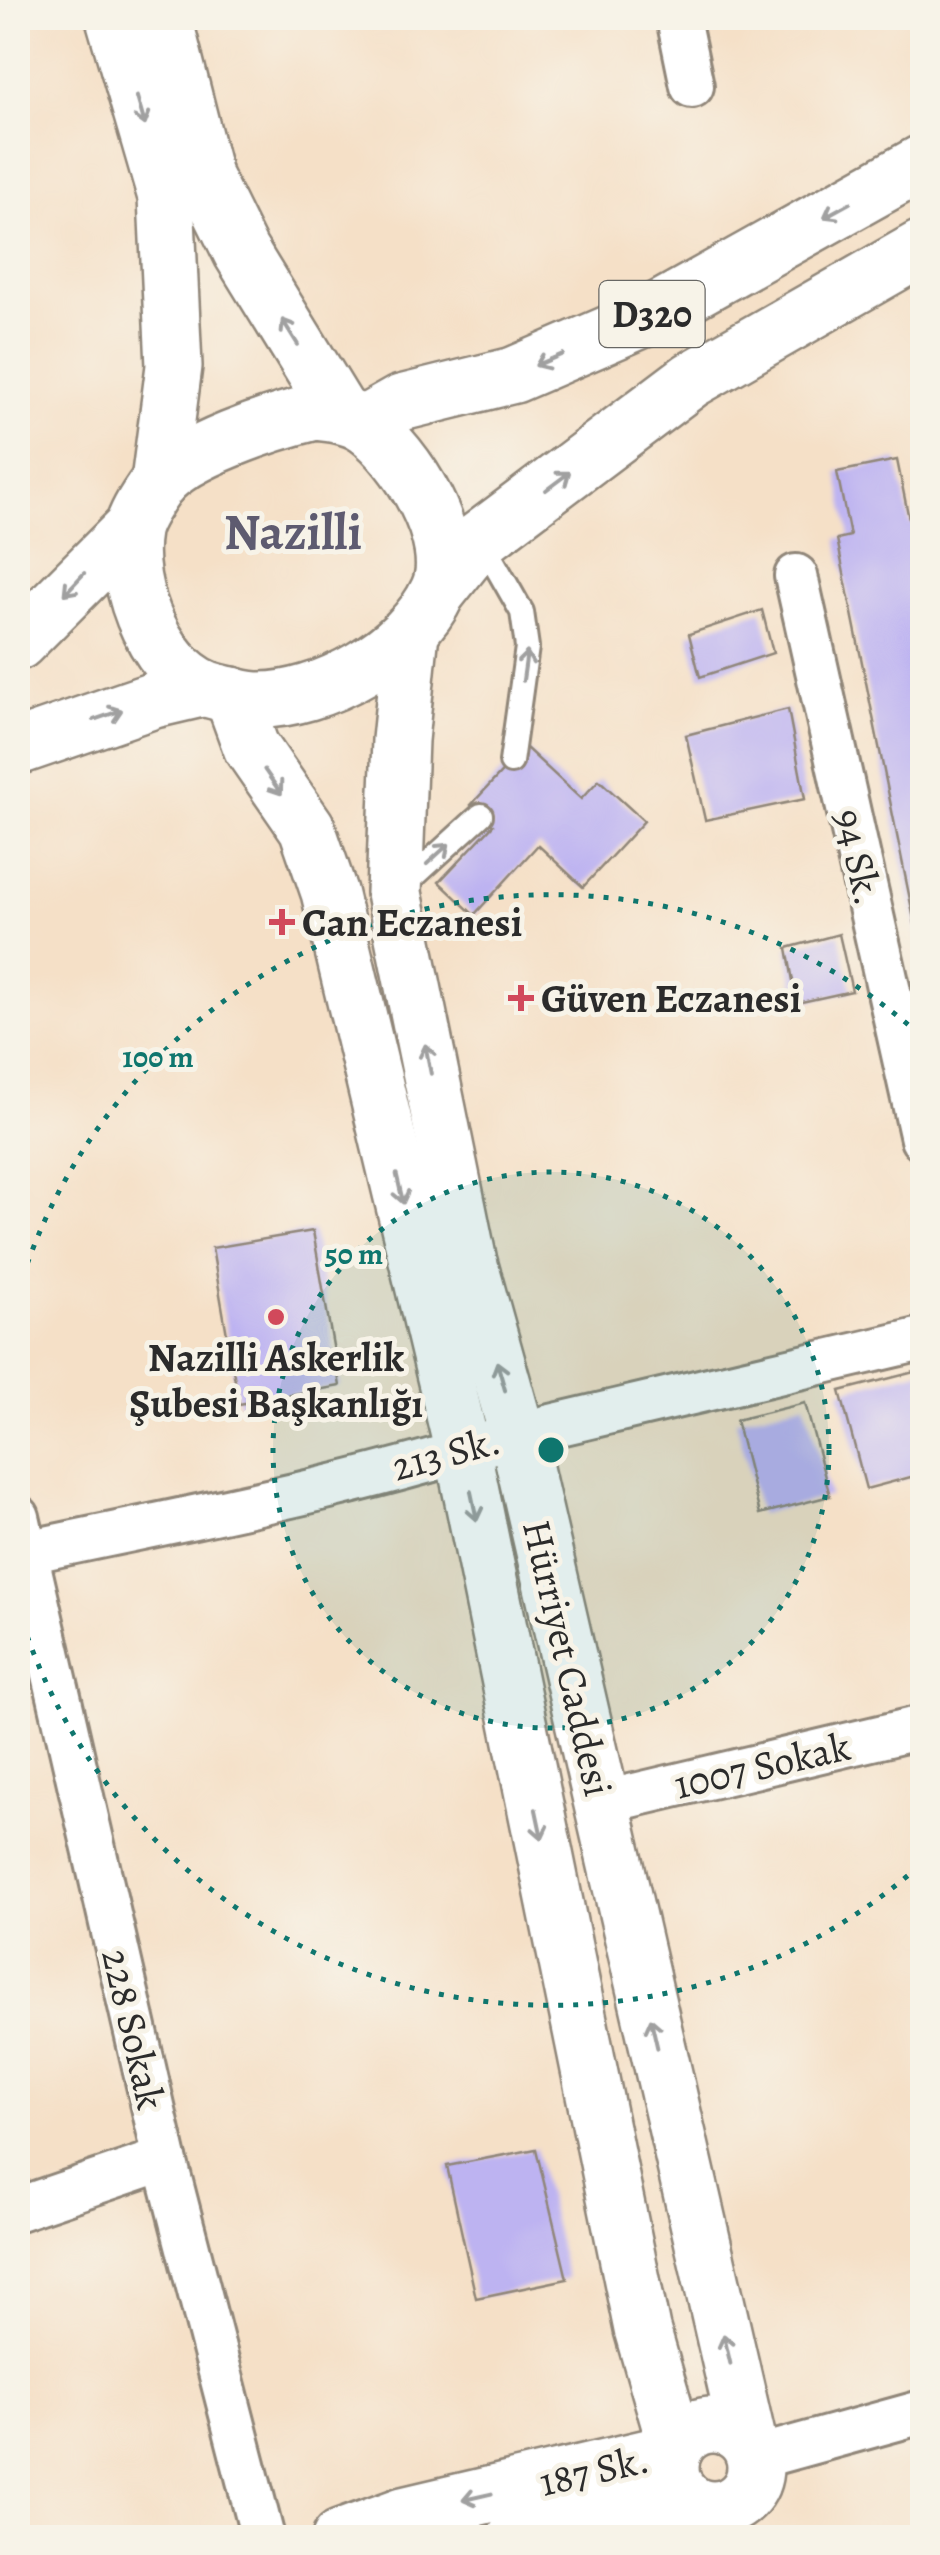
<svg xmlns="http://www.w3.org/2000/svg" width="940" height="2555" viewBox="0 0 940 2555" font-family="Alegreya,serif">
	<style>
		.building { fill: #bdb3f1 }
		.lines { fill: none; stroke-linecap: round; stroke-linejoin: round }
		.service-casing { stroke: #908679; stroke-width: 28 }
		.minor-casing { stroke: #908679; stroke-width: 48 }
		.secondary-casing { stroke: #908679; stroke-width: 60 }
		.trunk-casing { stroke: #908679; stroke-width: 60 }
		.service { stroke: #fff; stroke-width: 22 }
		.minor { stroke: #fff; stroke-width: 42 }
		.secondary { stroke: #fff; stroke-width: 55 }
		.trunk { stroke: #fff; stroke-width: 55 }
		.oneway { stroke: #a0a0a0 }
		.ring { fill: none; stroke: #0f766e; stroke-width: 5; stroke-dasharray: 5 10 }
		.poi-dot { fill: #d1495b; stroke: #f7f3e8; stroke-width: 4 }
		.labels { text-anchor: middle; stroke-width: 10; stroke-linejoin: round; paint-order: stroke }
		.shield { fill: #f7f3e8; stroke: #686764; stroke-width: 2.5 }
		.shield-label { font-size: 38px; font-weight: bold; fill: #2b2b2b }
		.street-label { font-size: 40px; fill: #2b2b2b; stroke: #f7f3e8 }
		.poi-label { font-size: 40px; font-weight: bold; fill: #2b2b2b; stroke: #f7f3e8; text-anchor: start }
		.district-label { font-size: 50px; font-weight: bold; fill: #5e5b70; stroke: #f7f3e8 }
		.centre { fill: #0f766e; stroke: #f7f3e8; stroke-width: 5 }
		.ring-label { font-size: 30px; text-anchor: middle; font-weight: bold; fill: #0f766e; stroke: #f7f3e8; stroke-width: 10; stroke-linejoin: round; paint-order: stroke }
	</style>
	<rect width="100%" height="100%" fill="#f7f3e8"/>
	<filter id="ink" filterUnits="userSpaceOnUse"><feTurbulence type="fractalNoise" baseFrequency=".01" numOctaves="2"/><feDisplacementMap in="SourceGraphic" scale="20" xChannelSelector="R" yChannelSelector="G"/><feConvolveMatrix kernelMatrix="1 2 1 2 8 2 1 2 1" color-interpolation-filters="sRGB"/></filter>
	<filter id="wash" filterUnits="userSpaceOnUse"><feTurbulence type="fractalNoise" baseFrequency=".0048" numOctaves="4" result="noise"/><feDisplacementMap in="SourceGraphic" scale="40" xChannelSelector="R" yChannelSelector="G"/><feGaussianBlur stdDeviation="2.25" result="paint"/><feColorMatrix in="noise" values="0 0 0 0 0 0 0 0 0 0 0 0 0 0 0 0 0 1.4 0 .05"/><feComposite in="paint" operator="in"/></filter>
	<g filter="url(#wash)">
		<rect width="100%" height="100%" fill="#f5e0c7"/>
		<g id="blocks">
			<g class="building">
				<path d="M897,460L910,524L922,522L921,954L837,539L850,536L837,472Z"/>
				<path d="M762,610L773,653L700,677L689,634Z"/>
				<path d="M788,709L805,799L705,820L686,735Z"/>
				<path d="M525,747L581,799L599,780L644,821L583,887L538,845L474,915L439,882L493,825L471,805Z"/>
				<path d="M839,934L852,991L797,1003L787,948Z"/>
				<path d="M313,1231L340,1386L239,1404L212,1248Z"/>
				<path d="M922,1370V1474L866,1489L840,1391Z"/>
				<path d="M805,1403L830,1496L760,1514L736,1420Z"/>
				<path d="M536,2149L567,2279L476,2298L447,2166Z"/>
			</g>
		</g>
	</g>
	<g filter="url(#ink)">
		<use href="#blocks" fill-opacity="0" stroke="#908679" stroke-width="2.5"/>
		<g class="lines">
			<g class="service-casing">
				<g id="service">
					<path d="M481,540L522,612L527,647L511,762"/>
					<path d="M401,888L481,815"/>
				</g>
			</g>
			<g class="minor-casing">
				<g id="minor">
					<path d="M678,18L692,86"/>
					<path d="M796,576L922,1139"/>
					<path d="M18,1517L165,2159L263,2538"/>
					<path d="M27,1552C190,1517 359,1487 517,1434L922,1339"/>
					<path d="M601,1803L922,1727"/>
					<path d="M18,2209L165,2159"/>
					<path d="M755,2458L922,2412"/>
				</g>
			</g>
			<g class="secondary-casing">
				<g id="secondary">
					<path d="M114,18L166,197L174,366L159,482"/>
					<path d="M164,18L205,179L241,252L341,415"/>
					<path d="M411,632L400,740L394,893L469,1262L517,1434L749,2444"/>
					<path d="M232,695L251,747L307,828L329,892L463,1452L642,2329L676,2447"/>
					<circle cx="713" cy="2467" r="42"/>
					<path d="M340,2538L403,2515L674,2451"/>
					<path d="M515,2538L680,2493"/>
				</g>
			</g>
			<g class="trunk-casing">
				<g id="trunk">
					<path d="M315,412C333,414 351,416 366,426C406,454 461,542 438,591C411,651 321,702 256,700C243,699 230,695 218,692C158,679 122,587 132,531C134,518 149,495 157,484C184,451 274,422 315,412Z"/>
					<path d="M364,424L401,403L514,375L639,321L922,163"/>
					<path d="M440,589L480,539L691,380L922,248"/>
					<path d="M18,642L132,528"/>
					<path d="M18,747L154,700L201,689"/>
				</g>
			</g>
			<use href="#service" class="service"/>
			<use href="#minor" class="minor"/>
			<use href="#secondary" class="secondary"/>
			<use href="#trunk" class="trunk"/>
		</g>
		<defs><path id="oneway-shaft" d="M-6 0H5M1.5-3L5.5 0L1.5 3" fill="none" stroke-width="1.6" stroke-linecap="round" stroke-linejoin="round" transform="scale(2.5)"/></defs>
		<g class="oneway">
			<use href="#oneway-shaft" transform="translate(141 111) rotate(74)"/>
			<use href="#oneway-shaft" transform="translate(837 210) rotate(151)"/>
			<use href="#oneway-shaft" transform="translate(290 332) rotate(-122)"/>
			<use href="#oneway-shaft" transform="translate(549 360) rotate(157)"/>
			<use href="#oneway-shaft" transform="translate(558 481) rotate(-37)"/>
			<use href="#oneway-shaft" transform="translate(74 584) rotate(133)"/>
			<use href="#oneway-shaft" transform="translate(525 666) rotate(-82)"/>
			<use href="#oneway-shaft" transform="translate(108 715) rotate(-19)"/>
			<use href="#oneway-shaft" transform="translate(273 782) rotate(55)"/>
			<use href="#oneway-shaft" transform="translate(438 854) rotate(-42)"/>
			<use href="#oneway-shaft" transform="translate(428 1059) rotate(-101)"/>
			<use href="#oneway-shaft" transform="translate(400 1189) rotate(77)"/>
			<use href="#oneway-shaft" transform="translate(501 1376) rotate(-106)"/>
			<use href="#oneway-shaft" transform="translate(474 1506) rotate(78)"/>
			<use href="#oneway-shaft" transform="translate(539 1824) rotate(78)"/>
			<use href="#oneway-shaft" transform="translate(654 2033) rotate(-103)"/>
			<use href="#oneway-shaft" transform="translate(727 2349) rotate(-103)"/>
			<use href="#oneway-shaft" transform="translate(477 2497) rotate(167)"/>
		</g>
	</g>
	<circle cx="551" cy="1450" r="278" fill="#0f766e" fill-opacity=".12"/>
	<g class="ring">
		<circle cx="551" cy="1450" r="278"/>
		<path d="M919 1866A556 556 0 0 1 18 1608M18 1292A556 556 0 0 1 919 1034"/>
	</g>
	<g class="poi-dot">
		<path d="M277 907h10v10h10v10h-10v10h-10v-10h-10v-10h10z"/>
		<path d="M516 983h10v10h10v10h-10v10h-10v-10h-10v-10h10z"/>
		<circle cx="276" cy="1317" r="10"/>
	</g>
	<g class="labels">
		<rect class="shield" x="599.5" y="281" width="105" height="66" rx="8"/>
		<g class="shield-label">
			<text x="652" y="327">D320</text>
		</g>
		<g class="street-label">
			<text transform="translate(859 857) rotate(77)" y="14">94 Sk.</text>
			<text transform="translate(446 1453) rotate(-15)" y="14">213 Sk.</text>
			<text transform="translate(568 1658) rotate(77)" y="14">Hürriyet Caddesi</text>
			<text transform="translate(762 1765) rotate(-13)" y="14">1007 Sokak</text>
			<text transform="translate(134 2029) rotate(77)" y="14">228 Sokak</text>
			<text transform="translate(594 2470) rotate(-13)" y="14">187 Sk.</text>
		</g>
		<g class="poi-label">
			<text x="302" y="936">Can Eczanesi</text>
			<text x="541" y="1012">Güven Eczanesi</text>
			<text x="276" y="1371" text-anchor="middle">Nazilli Askerlik<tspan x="276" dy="46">Şubesi Başkanlığı</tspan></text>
		</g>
		<g class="district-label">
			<text x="293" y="549">Nazilli</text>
		</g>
	</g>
	<circle cx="551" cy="1450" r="15" class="centre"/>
	<g class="ring-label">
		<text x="158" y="1067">100 m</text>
		<text x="354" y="1264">50 m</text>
	</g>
	<rect width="940" height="2555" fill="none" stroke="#f7f3e8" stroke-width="60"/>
</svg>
